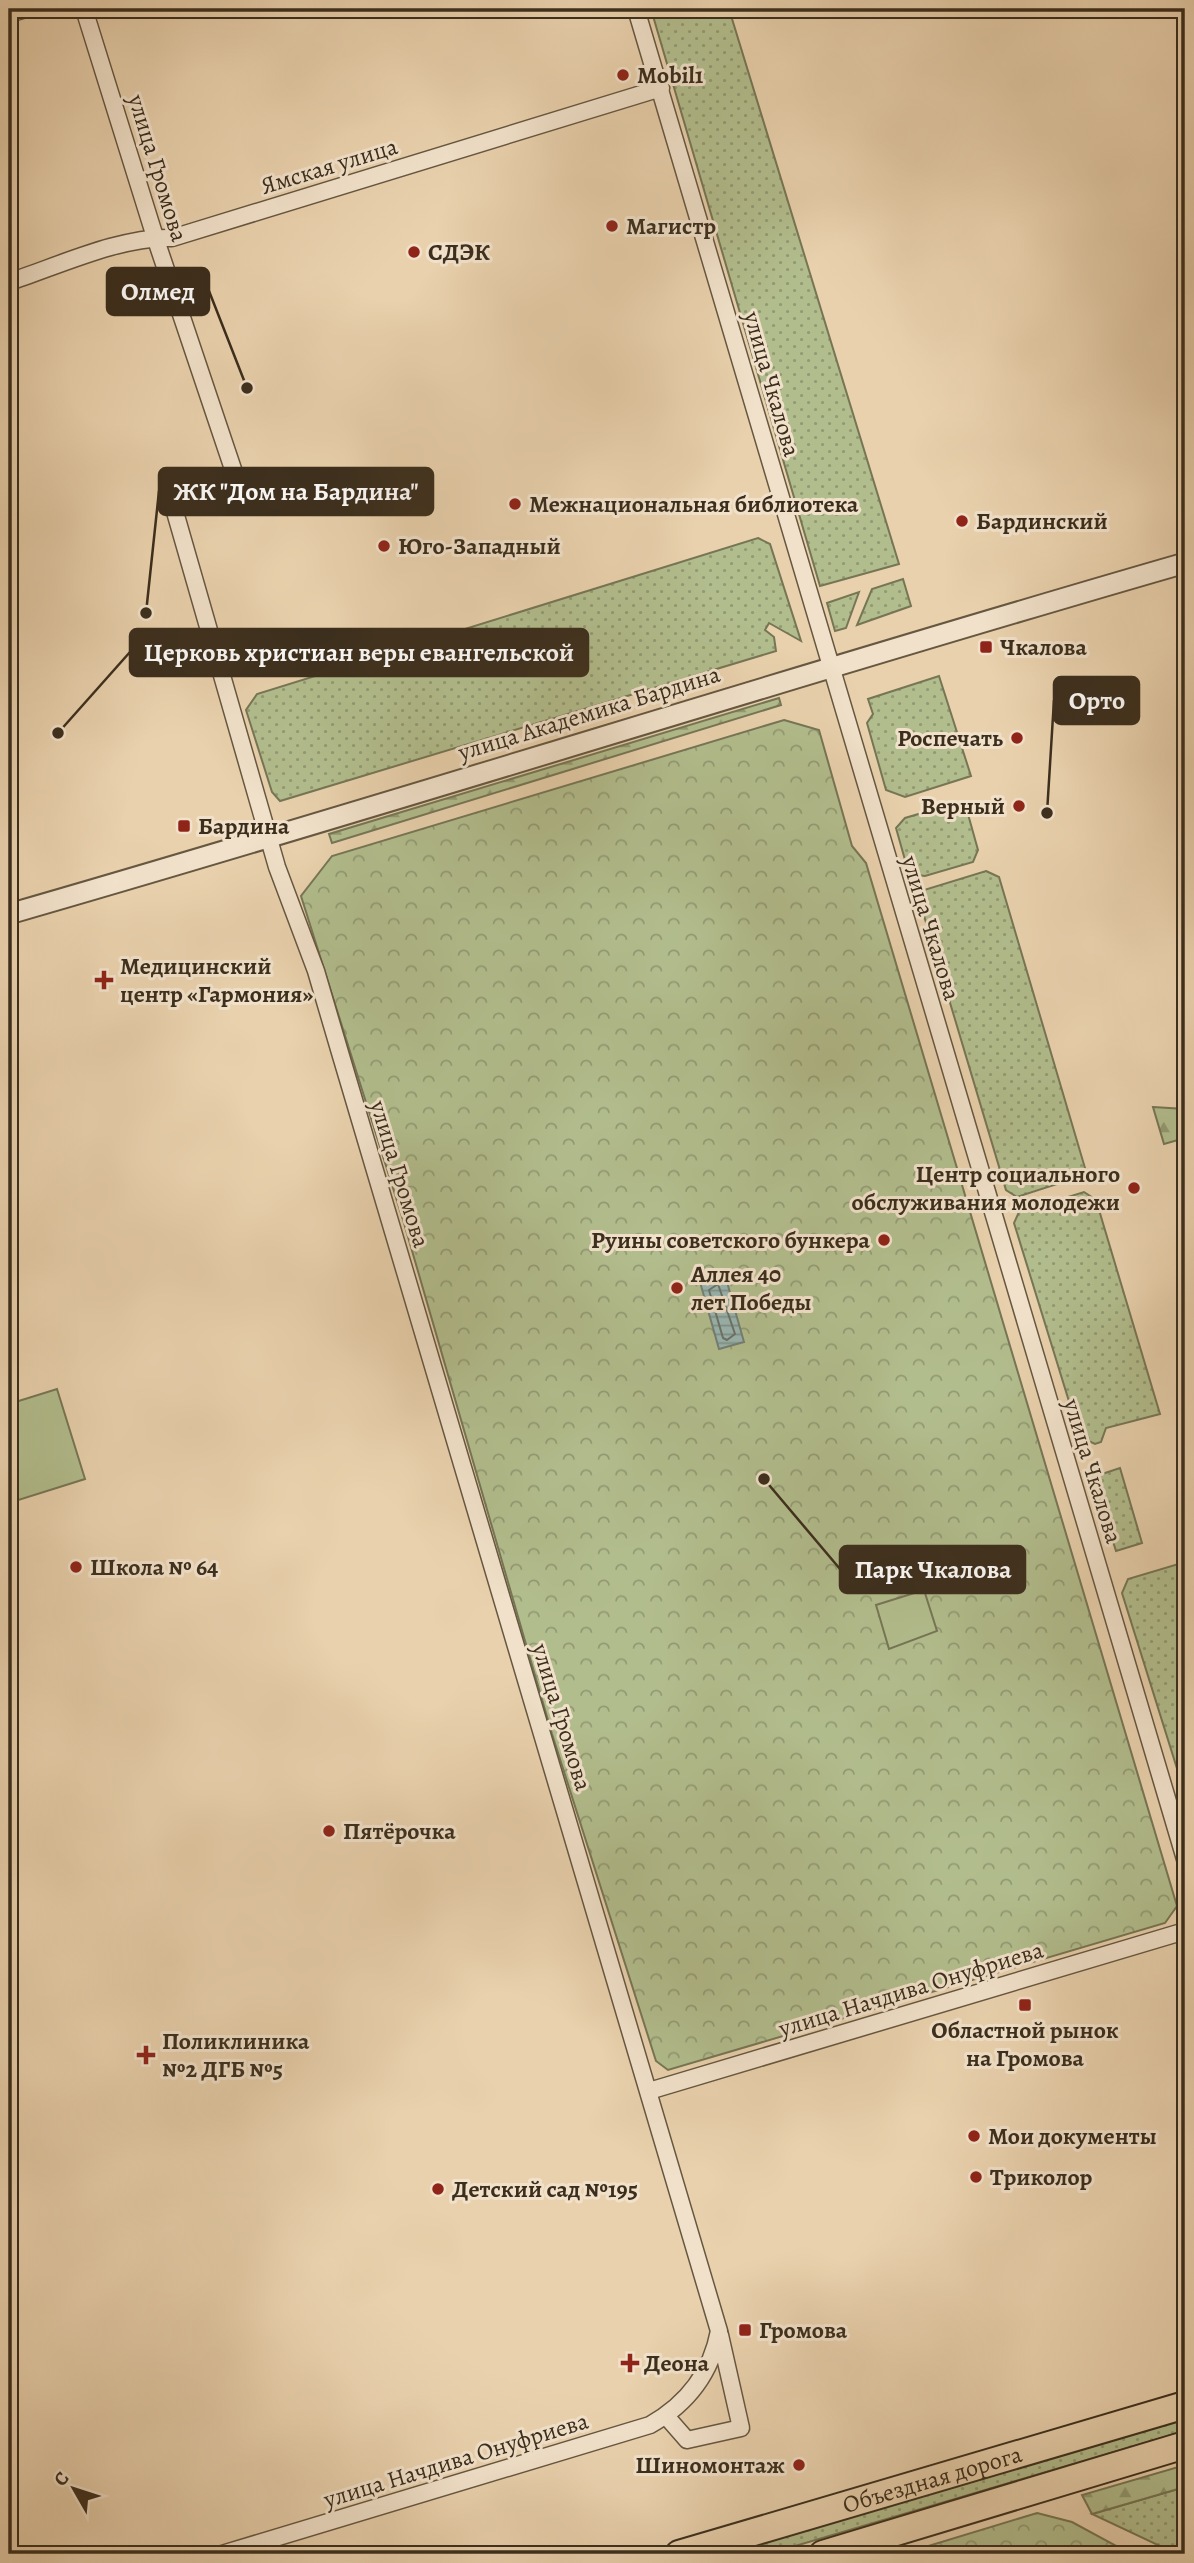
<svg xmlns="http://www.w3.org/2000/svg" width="1194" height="2563" viewBox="0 0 1194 2563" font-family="Alegreya,serif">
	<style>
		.grass { fill: url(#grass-dots); stroke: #767655; stroke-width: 2 }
		.forest { fill: url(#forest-firs); stroke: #767655; stroke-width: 2 }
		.park { fill: url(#park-crowns); stroke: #767655; stroke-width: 2 }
		.pitch { fill: #b2bd8d; stroke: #767655; stroke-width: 2 }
		.water { fill: url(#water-rules); stroke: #738076; stroke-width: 2 }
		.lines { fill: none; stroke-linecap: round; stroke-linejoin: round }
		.shore { stroke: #6a7267; stroke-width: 2 }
		.minor-casing { stroke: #665741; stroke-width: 19 }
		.tertiary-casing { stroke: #665741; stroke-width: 23 }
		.primary-casing { stroke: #3b2e1d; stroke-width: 30 }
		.minor { stroke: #f1e1ca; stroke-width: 16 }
		.tertiary { stroke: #f1e1ca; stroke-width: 19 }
		.primary { stroke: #e9d1ad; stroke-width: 26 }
		.poi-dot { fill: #8f2418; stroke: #f1e1ca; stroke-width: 2.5 }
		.labels { text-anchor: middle; stroke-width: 6; stroke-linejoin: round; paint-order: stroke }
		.poi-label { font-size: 24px; font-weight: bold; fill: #3b2e1d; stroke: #f1e1ca; text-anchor: start }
		.street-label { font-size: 24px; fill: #3b2e1d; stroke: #f1e1ca }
		.leader { fill: none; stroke: #3b2e1d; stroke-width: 2.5 }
		.callout-dot { fill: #3b2e1d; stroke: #f1e1ca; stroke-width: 2.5 }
		.callout { fill: #3b2e1d; stroke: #3b2e1d; stroke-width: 2.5 }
		.callout-label { font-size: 26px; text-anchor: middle; font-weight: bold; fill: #fff }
	</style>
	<defs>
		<pattern id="grass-dots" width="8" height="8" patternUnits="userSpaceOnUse" patternTransform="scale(1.75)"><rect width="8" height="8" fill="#b2bd8d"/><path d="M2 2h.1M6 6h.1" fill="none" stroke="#929a73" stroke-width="1.8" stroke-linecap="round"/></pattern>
		<pattern id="forest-firs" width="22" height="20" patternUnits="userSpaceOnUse" patternTransform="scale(1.75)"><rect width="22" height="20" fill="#b2bd8d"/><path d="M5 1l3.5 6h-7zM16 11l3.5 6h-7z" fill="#929a73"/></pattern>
		<pattern id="park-crowns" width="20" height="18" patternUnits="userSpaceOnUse" patternTransform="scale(1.75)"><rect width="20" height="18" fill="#b2bd8d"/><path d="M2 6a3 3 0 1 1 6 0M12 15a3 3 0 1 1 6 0" fill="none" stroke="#929a73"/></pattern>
		<pattern id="water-rules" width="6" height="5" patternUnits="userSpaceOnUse" patternTransform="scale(1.75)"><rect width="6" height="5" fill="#99b6b1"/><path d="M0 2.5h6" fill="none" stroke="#7e948f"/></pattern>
	</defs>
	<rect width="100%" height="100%" fill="#e9d1ad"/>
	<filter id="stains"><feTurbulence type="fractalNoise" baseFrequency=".00286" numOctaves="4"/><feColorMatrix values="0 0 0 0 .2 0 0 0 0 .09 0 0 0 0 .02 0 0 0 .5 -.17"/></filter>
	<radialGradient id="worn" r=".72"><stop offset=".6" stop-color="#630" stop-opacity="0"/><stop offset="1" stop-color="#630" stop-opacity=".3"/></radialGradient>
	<g class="grass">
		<path d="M651,9H729L899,564L820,586Z"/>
		<path d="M758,538L770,544L801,641L769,623L765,630L774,637L776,651L280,801L272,792L246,710L257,694L373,658L376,669L411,659L407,647Z"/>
		<path d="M903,579L911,606L857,625L872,589Z"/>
		<path d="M859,592L846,628L835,631L827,603Z"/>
		<path d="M939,676L971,776L905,797L886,790L867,723L873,714L868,699Z"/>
		<path d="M956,803L966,807L978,850L973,862L925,876L909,874L896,828L905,818Z"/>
		<path d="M986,871L999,877L1085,1168L1079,1177L1017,1197L1006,1190L919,899L924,890Z"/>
		<path d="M1084,1192L1096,1200L1160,1414L1106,1428L1101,1442L1095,1444L1080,1437L1014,1223L1019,1212Z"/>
		<path d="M1120,1468L1142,1543L1116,1551L1093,1477Z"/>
		<path d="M1185,1562V1794L1122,1593L1128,1579Z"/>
		<path d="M1185,2415V2431L768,2554H711Z"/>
		<path d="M1185,2487V2554H1177L1092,2514Z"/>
	</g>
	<g class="forest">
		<path d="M779,698L781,705L332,843L329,834Z"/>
		<path d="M1153,1107L1185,1109V1138L1164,1144Z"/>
		<path d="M1185,2465V2487L1092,2514L1082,2495Z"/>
	</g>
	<g class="park">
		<path d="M784,720L819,730L852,846L866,863L1177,1906L1165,1923L668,2070L656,2061L552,1734L404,1223L301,896L332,856Z"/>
		<path d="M1037,2513L1072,2522L1131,2554H902Z"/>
	</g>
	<g class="pitch">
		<path d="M57,1389L85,1479L9,1503V1404Z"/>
		<path d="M924,1590L937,1631L889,1649L876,1605Z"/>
	</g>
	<path class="water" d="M725,1275L744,1342L719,1349L700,1282Z"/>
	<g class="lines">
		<path class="shore" d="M718,1284L735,1334L727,1340L723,1338L709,1290Z"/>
		<g class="minor-casing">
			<g id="minor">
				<path d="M84,9L155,237L235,475L184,494L173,505L277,867L316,971L341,1056L719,2331C711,2374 687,2404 650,2425L222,2554"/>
				<path d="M636,9L1185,1859"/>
				<path d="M9,14L26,9"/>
				<path d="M9,282C58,266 121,236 172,238L661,88"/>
				<path d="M649,2091L1185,1931"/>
				<path d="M666,2416L687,2440L741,2428L720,2335"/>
			</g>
		</g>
		<g class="tertiary-casing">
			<path id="tertiary" d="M9,914C402,801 792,676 1185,563"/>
		</g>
		<g class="primary-casing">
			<g id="primary">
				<path id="s1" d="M679,2554L1185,2405"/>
				<path d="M823,2554L1185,2445"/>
			</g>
		</g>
		<use href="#minor" class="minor"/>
		<use href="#tertiary" class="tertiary"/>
		<use href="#primary" class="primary"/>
	</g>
	<g class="poi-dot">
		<circle cx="623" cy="75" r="7"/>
		<circle cx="612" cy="226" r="7"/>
		<circle cx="414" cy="252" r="7"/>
		<circle cx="515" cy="504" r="7"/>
		<circle cx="962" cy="521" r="7"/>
		<circle cx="384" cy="546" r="7"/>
		<rect x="979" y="640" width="14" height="14" rx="3.5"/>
		<circle cx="1017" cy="738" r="7"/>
		<circle cx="1019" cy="806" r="7"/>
		<rect x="177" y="819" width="14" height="14" rx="3.5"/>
		<path d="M100.5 969.5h7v7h7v7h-7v7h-7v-7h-7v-7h7z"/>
		<circle cx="1134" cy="1188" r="7"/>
		<circle cx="884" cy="1240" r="7"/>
		<circle cx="677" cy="1288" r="7"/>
		<circle cx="76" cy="1567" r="7"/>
		<circle cx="329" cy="1831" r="7"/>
		<rect x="1018" y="1998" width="14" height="14" rx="3.5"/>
		<path d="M142.5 2044.5h7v7h7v7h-7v7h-7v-7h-7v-7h7z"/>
		<circle cx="974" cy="2136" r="7"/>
		<circle cx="976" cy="2177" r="7"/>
		<circle cx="438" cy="2189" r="7"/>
		<rect x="738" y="2323" width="14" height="14" rx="3.5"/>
		<path d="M626.5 2352.5h7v7h7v7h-7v7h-7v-7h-7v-7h7z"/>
		<circle cx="799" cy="2465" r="7"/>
	</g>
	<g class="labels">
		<g class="poi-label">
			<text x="637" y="83">Mobil1</text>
			<text x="626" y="234">Магистр</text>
			<text x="428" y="260">СДЭК</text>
			<text x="529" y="512">Межнациональная библиотека</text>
			<text x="976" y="529">Бардинский</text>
			<text x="398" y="554">Юго-Западный</text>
			<text x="1000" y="655">Чкалова</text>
			<text x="1003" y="746" text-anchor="end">Роспечать</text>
			<text x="1005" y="814" text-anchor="end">Верный</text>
			<text x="198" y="834">Бардина</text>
			<text x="120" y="974">Медицинский<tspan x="120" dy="28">центр «Гармония»</tspan></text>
			<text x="1120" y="1182" text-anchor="end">Центр социального<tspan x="1120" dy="28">обслуживания молодежи</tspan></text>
			<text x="870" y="1248" text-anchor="end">Руины советского бункера</text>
			<text x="691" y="1282">Аллея 40<tspan x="691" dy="28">лет Победы</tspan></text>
			<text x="90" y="1575">Школа № 64</text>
			<text x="343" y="1839">Пятёрочка</text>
			<text x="1025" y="2038" text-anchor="middle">Областной рынок<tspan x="1025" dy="28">на Громова</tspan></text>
			<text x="162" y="2049">Поликлиника<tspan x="162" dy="28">№2 ДГБ №5</tspan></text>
			<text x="988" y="2144">Мои документы</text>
			<text x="990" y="2185">Триколор</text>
			<text x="452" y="2197">Детский сад №195</text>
			<text x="759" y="2338">Громова</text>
			<text x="644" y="2371">Деона</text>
			<text x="785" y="2473" text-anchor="end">Шиномонтаж</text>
		</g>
		<g class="street-label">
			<text transform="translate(329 166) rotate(-17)" y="8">Ямская улица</text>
			<text transform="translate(158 168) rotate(73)" y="8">улица Громова</text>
			<text transform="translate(772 384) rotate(74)" y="8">улица Чкалова</text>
			<text transform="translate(589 713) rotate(-17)" y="8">улица Академика Бардина</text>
			<text transform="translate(931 928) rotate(73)" y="8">улица Чкалова</text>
			<text transform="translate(400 1174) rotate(73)" y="8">улица Громова</text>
			<text transform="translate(1093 1471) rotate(73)" y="8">улица Чкалова</text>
			<text transform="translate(562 1717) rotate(73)" y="8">улица Громова</text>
			<text transform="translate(911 1989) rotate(-17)" y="8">улица Начдива Онуфриева</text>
			<text transform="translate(456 2460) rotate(-17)" y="8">улица Начдива Онуфриева</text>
			<text dy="8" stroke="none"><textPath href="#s1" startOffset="264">Объездная дорога</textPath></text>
		</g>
	</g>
	<path class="leader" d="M247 388L209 291M146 613L159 491M58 733L130 652M1047 813L1054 700M764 1479L840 1569"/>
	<g class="callout-dot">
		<circle cx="247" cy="388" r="7"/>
		<circle cx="146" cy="613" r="7"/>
		<circle cx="58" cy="733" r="7"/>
		<circle cx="1047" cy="813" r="7"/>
		<circle cx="764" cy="1479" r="7"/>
	</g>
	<g class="callout">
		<rect x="107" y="268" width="102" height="47" rx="7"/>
		<rect x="159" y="468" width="274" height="47" rx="7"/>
		<rect x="130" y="629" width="458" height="47" rx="7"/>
		<rect x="1054" y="677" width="85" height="47" rx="7"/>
		<rect x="840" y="1546" width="185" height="47" rx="7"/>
	</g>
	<g class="callout-label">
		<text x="158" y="300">Олмед</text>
		<text x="296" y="500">ЖК "Дом на Бардина"</text>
		<text x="359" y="661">Церковь христиан веры евангельской</text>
		<text x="1097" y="709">Орто</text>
		<text x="933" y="1578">Парк Чкалова</text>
	</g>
	<rect width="1194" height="2563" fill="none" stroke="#e9d1ad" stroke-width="35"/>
	<rect x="10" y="10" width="1173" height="2542" fill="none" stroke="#3b2e1d" stroke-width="3.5"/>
	<rect x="18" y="18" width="1159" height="2528" fill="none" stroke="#3b2e1d" stroke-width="2"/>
	<g transform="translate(74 2489) rotate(309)" stroke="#f1e1ca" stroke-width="5" paint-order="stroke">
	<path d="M0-5L12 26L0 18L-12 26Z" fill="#3b2e1d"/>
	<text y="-10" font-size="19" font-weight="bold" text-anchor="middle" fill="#3b2e1d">С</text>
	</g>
	<rect width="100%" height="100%" filter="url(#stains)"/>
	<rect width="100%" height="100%" fill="url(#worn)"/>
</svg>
